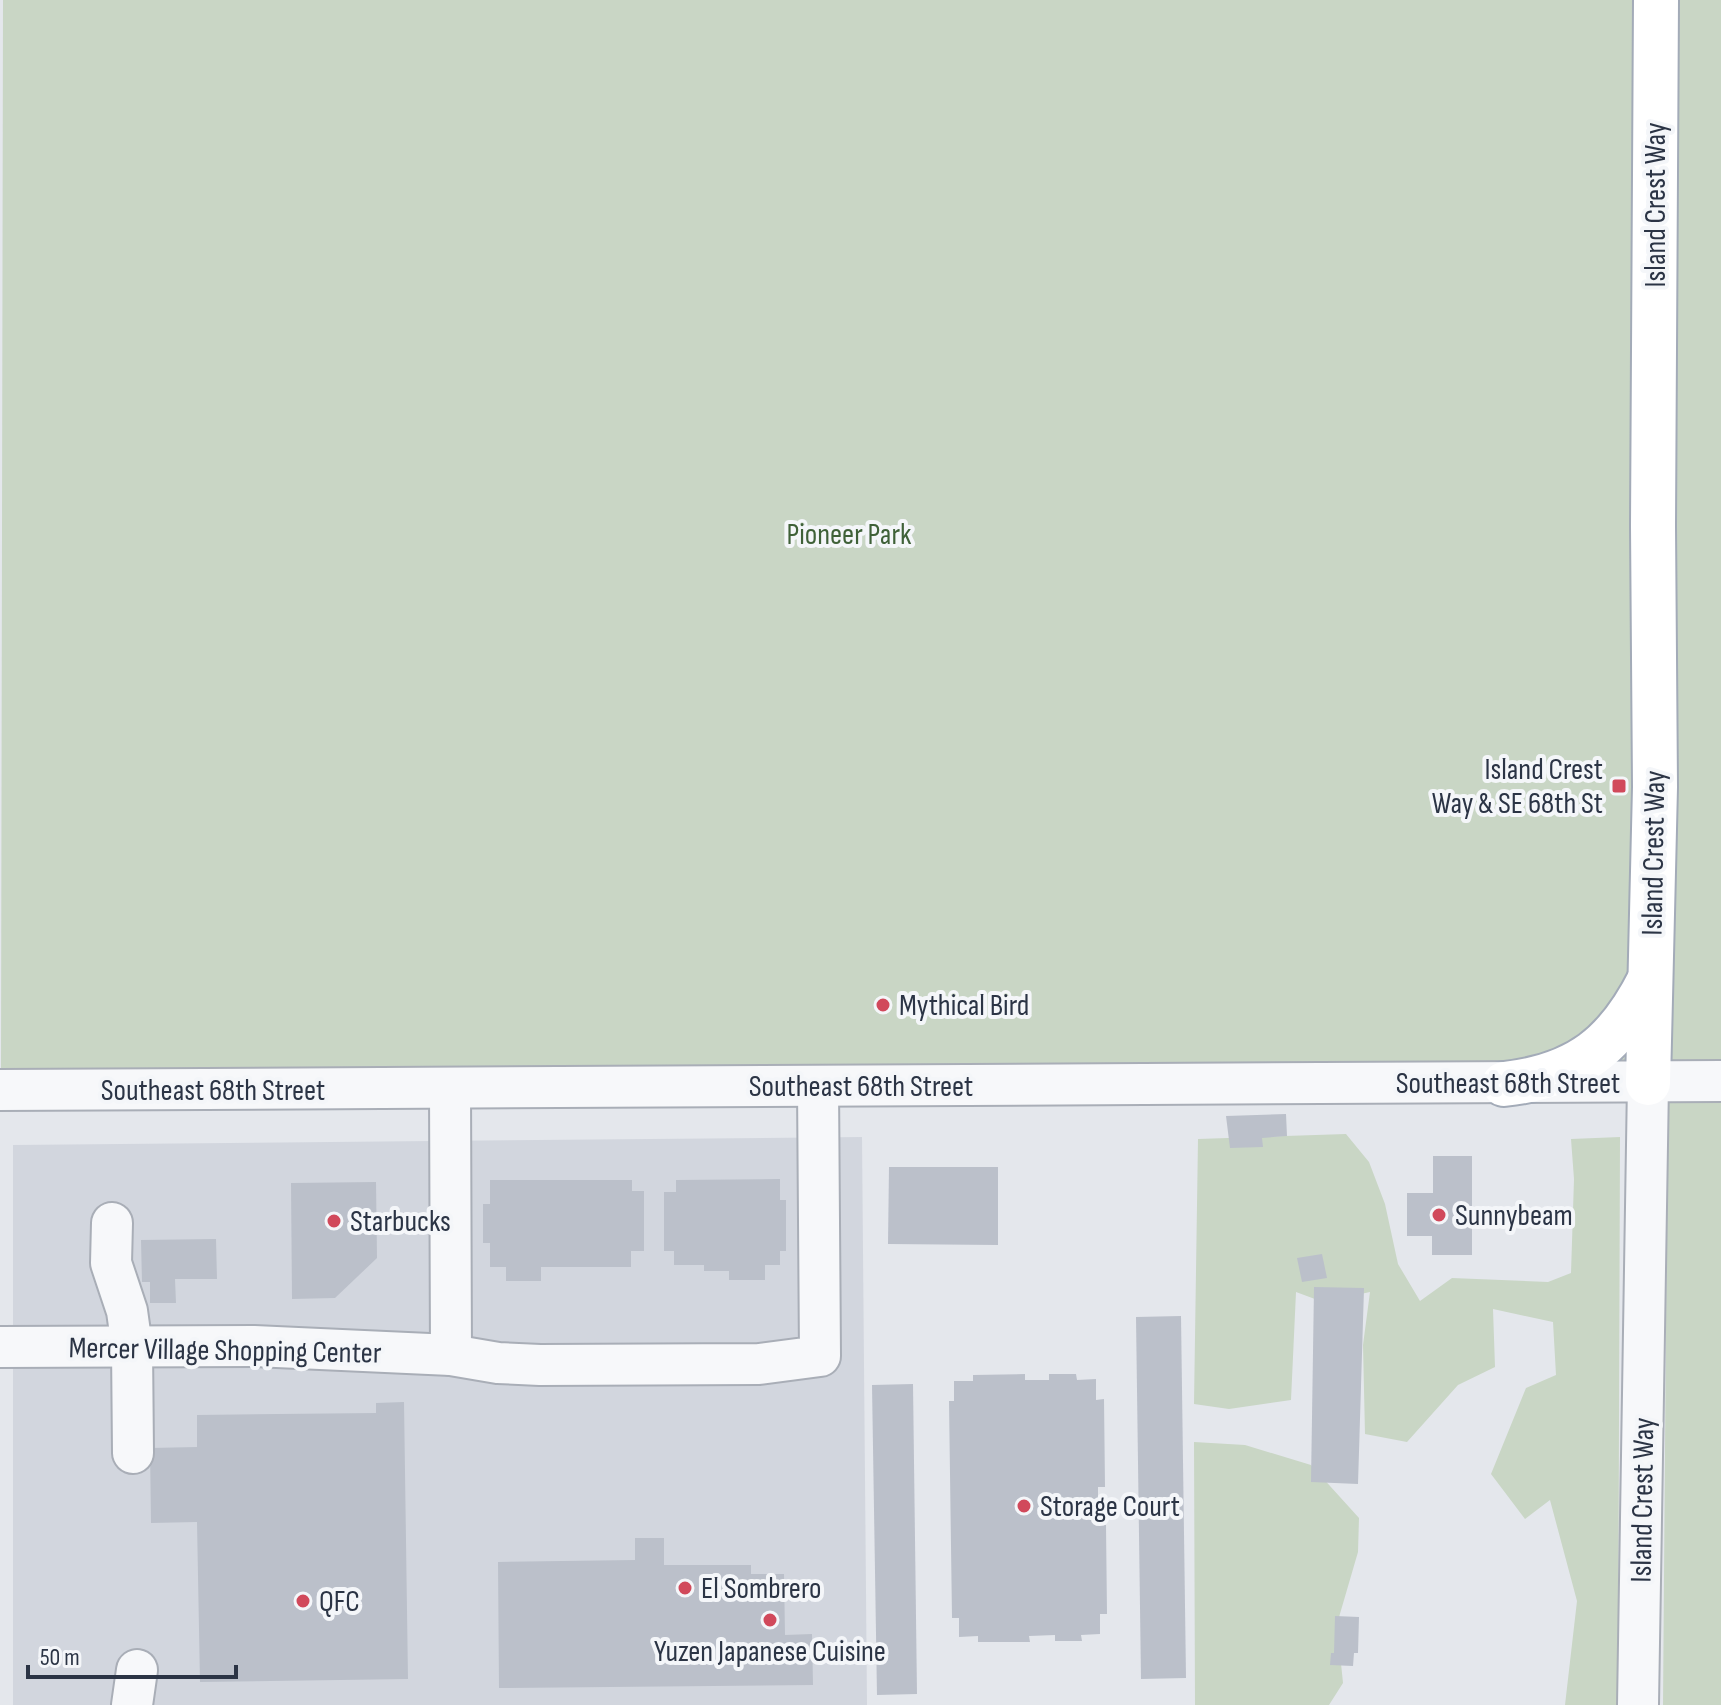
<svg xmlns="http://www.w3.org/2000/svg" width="1721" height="1705" viewBox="0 0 1721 1705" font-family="'Sofia Sans Condensed',sans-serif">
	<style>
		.built { fill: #d2d6de }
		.green { fill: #c9d6c5 }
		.building { fill: #bbc0ca }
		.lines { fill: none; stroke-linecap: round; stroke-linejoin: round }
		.minor-casing { stroke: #a9aeb7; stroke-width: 44 }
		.major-casing { stroke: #a3abb8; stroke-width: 48 }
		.minor { stroke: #f7f8fa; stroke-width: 40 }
		.major { stroke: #fff; stroke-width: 44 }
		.poi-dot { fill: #d1495b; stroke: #f4f6f9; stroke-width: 3 }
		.labels { text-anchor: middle; stroke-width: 8; stroke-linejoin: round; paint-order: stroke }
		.street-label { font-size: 30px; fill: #2b3445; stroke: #f4f6f9 }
		.park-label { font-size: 30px; fill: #3f6138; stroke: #f4f6f9 }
		.poi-label { font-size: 30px; fill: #2b3445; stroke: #f4f6f9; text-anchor: start }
	</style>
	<rect width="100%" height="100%" fill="#e4e7ec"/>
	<path class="built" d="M862,1137L867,1705H13V1145Z"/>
	<g class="green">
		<path d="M3,0H1721V1705H1663L1668,1068L1,1070Z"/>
		<path d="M1346,1134L1369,1162L1385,1204L1398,1264L1420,1301L1452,1278L1548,1282L1571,1273L1574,1179L1571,1139L1620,1137L1618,1705H1565L1577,1601L1550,1500L1525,1519L1491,1474L1526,1388L1556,1375L1553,1322L1493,1309L1495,1367L1458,1385L1407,1442L1365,1434L1363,1345L1370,1292L1323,1302L1296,1292L1291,1400L1229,1409L1194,1404L1198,1139Z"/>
		<path d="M1194,1442L1245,1445L1311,1465L1359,1518L1358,1552L1337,1624L1343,1683L1329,1705H1195Z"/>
	</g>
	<g class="building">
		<path d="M1286,1114L1287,1136L1262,1138L1263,1147L1230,1148L1226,1116Z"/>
		<path d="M1433,1156H1472V1255H1432V1236H1407V1193H1433Z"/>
		<path d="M889,1167H998V1245L888,1244Z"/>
		<path d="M780,1179V1200H786V1251H780V1265H765V1280H729V1271H704V1265H674V1251H664V1192H676V1180Z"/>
		<path d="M490,1180H632V1191H644V1251H631V1267H541V1281H506V1267H490V1243H483V1204H490Z"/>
		<path d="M376,1182L377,1258L335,1298L292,1299L291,1183Z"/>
		<path d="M216,1239L217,1279H175L176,1303H150V1282H142L141,1240Z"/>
		<path d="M1322,1254L1327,1278L1302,1282L1297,1258Z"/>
		<path d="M1314,1287L1364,1288L1358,1484L1311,1482Z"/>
		<path d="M1181,1316L1186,1678L1141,1679L1136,1317Z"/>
		<path d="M1025,1374V1380H1049V1374H1076L1077,1380L1096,1379V1400L1104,1399L1105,1487H1098V1525H1106L1107,1614H1100V1634L1081,1635L1082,1641H1055V1635L1029,1636L1030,1642H978V1636L959,1637V1618H952L949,1401H954V1381H973V1375Z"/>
		<path d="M913,1384L917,1694L877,1695L872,1385Z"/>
		<path d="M404,1402L408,1679L200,1682L197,1522L151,1523L150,1448L197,1447V1415L376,1413V1403Z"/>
		<path d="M635,1538H664V1565H751V1574H784L785,1635L812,1634L813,1685L499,1688L498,1562L635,1560Z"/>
		<path d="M1335,1616L1359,1617L1358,1653H1354L1353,1666L1330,1665L1331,1653H1334Z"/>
	</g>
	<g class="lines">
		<g class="minor-casing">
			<g id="minor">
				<path d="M450,1089L451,1355"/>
				<path d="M0,1090L1721,1081"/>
				<path d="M112,1223L111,1263L127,1311L132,1347L133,1453"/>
				<path d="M0,1347L254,1346L451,1355L498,1363L540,1365L759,1364L820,1356L818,1086"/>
				<path d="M132,1705L137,1670"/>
				<path d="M1638,1705L1648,1083"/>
			</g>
		</g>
		<g class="major-casing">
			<g id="major">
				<path d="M1648,1083L1655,787L1653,526L1656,0"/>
				<path d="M1504,1084C1578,1076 1617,1045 1650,979"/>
			</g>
		</g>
		<use href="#minor" class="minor"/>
		<use href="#major" class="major"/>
	</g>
	<g class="poi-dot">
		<rect x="1611" y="778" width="16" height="16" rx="4"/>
		<circle cx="883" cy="1005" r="8"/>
		<circle cx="1439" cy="1215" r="8"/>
		<circle cx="334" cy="1221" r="8"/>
		<circle cx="1024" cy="1506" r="8"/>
		<circle cx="685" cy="1588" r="8"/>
		<circle cx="303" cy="1601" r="8"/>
		<circle cx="770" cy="1620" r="8"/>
	</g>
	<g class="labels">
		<g class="street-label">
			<text transform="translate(1655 205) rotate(-90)" y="10">Island Crest Way</text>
			<text transform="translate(1653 853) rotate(-89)" y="10">Island Crest Way</text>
			<text x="1508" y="1093">Southeast 68th Street</text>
			<text x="861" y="1096">Southeast 68th Street</text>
			<text x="213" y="1100">Southeast 68th Street</text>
			<text transform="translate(225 1350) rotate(1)" y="10">Mercer Village Shopping Center</text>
			<text transform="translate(1642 1500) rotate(-89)" y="10">Island Crest Way</text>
		</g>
		<g class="park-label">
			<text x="849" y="544">Pioneer Park</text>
		</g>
		<g class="poi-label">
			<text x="1603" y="779" text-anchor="end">Island Crest<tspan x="1603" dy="34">Way &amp; SE 68th St</tspan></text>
			<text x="899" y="1015">Mythical Bird</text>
			<text x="1455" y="1225">Sunnybeam</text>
			<text x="350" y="1231">Starbucks</text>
			<text x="1040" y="1516">Storage Court</text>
			<text x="701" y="1598">El Sombrero</text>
			<text x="319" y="1611">QFC</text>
			<text x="770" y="1661" text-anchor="middle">Yuzen Japanese Cuisine</text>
		</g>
	</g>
	<path d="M28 1665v12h208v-12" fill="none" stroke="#2b3445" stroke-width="4"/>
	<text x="40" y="1665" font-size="24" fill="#2b3445" stroke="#f4f6f9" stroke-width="6" paint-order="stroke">50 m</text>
</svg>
